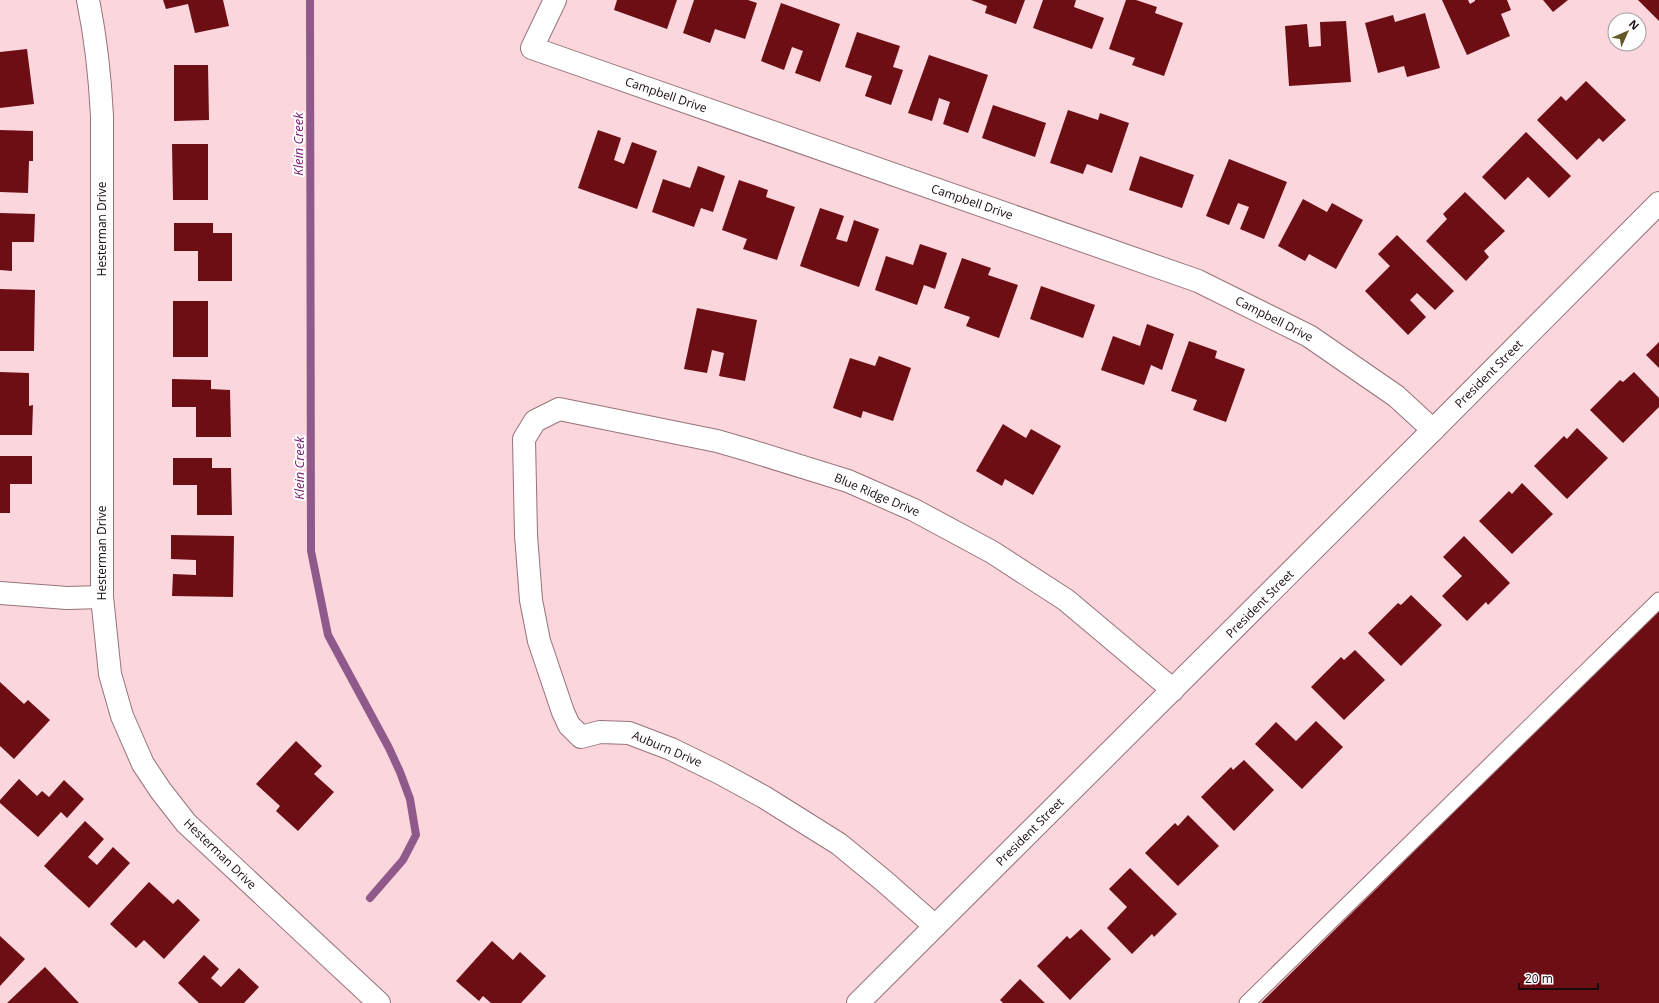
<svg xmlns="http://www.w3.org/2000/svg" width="1659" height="1003" viewBox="0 0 1659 1003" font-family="'Open Sans',sans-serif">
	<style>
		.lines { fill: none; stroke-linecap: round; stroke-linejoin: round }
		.stream { stroke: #90598b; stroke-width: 8 }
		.building { fill: #6d0e15 }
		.service-casing { stroke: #96737a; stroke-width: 17 }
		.minor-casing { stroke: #96737a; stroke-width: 24 }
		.service { stroke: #fff; stroke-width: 15 }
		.minor { stroke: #fff; stroke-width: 22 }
		.labels { text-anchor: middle; stroke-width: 4; stroke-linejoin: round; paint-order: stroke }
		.street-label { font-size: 12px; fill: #170b0e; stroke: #fff }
		.water-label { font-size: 13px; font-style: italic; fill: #782177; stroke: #fff }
	</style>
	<rect width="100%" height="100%" fill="#fcd6dd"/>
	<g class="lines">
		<path class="stream" d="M310,0L311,551L328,635L389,748L400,772L410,799L416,835L403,860L370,898"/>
	</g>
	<g class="building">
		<path d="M163,0H223L229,26L195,33L188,4L166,9Z"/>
		<path d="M617,0H677L667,29L614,10Z"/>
		<path d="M694,0H748L757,3L745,39L715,29L710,43L683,33Z"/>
		<path d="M971,0H1025L1016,24L985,13L987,6Z"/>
		<path d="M1043,0H1076L1074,7L1104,18L1092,49L1033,28Z"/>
		<path d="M1126,0H1136L1157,7L1155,13L1183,23L1164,76L1132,65L1135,58L1109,49Z"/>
		<path d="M1442,0H1468L1470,4L1475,1V0H1507L1511,10L1501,14L1510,36L1467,55Z"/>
		<path d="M1543,0H1568L1553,12Z"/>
		<path d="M1638,0H1659V21Z"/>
		<path d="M781,3L840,24L820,82L795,73L803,51L792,47L784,70L761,61Z"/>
		<path d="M1425,13L1440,68L1407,77L1404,66L1378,73L1365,23L1393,15L1395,22Z"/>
		<path d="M1346,21L1351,82L1289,86L1285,26L1307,24L1309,47L1321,46L1320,22Z"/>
		<path d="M857,32L900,46L893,67L903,70L891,105L865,96L872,76L845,67Z"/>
		<path d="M27,49L34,104L0,108V52Z"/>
		<path d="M929,55L988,75L968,133L943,124L950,102L939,98L932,121L908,113Z"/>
		<path d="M174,65H208L209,120L174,121Z"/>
		<path d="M1586,81L1626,120L1603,142L1599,138L1577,160L1537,120L1561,96L1566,101Z"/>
		<path d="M993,105L1046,123L1035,157L982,138Z"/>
		<path d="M1068,110L1098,120L1100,113L1129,123L1112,173L1087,164L1083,174L1050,163Z"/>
		<path d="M0,130L33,131V161H29L28,193L0,192Z"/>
		<path d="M598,130L621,138L614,160L624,164L632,142L657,151L637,209L578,188Z"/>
		<path d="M1526,132L1571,176L1549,198L1528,177L1505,200L1482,177Z"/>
		<path d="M172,144H208V200H173Z"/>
		<path d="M1140,156L1194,175L1182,208L1129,190Z"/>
		<path d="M1229,159L1287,182L1264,239L1240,229L1249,207L1238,203L1229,225L1206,216Z"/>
		<path d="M698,166L725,176L713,212L701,208L694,227L652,212L663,179L690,188Z"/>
		<path d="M739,180L768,190L766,197L795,207L777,260L743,249L747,239L722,230Z"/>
		<path d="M1465,192L1505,231L1484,251L1489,257L1466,281L1426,241L1447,219L1443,214Z"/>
		<path d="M1303,199L1327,212L1332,203L1363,220L1336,269L1309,254L1305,261L1278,246Z"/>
		<path d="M820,208L844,216L836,239L847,242L854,220L879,229L859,287L800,266Z"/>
		<path d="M0,213L35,214L34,242H12V271L0,270Z"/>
		<path d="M174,223H213V233H232V281H198V251H174Z"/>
		<path d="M1397,235L1454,291L1435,310L1417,293L1410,300L1426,317L1408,335L1365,291L1390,266L1378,254Z"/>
		<path d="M920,244L947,253L935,289L924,285L917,305L875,290L886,256L913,265Z"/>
		<path d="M962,258L991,268L988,275L1018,285L999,338L966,326L970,317L944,308Z"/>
		<path d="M1041,286L1095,305L1083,338L1030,319Z"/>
		<path d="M0,289L35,290L34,351H0Z"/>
		<rect x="173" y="301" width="35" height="56"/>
		<path d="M697,308L757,320L745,381L719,376L724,353L712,350L707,373L684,369Z"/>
		<path d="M1147,324L1174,334L1162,370L1151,365L1144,385L1101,370L1113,336L1140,346Z"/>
		<path d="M1189,341L1217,351L1215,358L1245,369L1226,422L1193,410L1197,400L1171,391Z"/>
		<path d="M1659,342V368L1646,355Z"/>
		<path d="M879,356L911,368L893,421L863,411L861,418L833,408L850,358L875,366Z"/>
		<path d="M0,372L29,373V406L33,405L32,435H0Z"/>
		<path d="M1634,372L1659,398V407L1623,443L1590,410L1620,380L1623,382Z"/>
		<path d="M172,379L211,380V389L230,390L231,437H196V407H172Z"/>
		<path d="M1003,424L1026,438L1031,429L1061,446L1033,495L1005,479L1002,486L976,471Z"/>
		<path d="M1577,428L1608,458L1567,499L1534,466L1564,436L1567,439Z"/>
		<path d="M0,456H32V484H10V513H0Z"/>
		<path d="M173,458H212V468H231L232,515H197V485H173Z"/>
		<path d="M1522,483L1553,514L1512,554L1479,521L1509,491L1512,494Z"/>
		<path d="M171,535L234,536L233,597L172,596L173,574L196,575V560L171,559Z"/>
		<path d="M1464,536L1510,583L1488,605L1486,602L1467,621L1442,596L1462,576L1443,557Z"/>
		<path d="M1411,595L1442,625L1401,666L1368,633L1398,603L1401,605Z"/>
		<path d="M1659,609V1003H1261Z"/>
		<path d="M1355,650L1385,680L1344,720L1311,687L1341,657L1344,660Z"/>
		<path d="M0,682L24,704L28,700L50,720L14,759L0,746Z"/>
		<path d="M1316,721L1343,747L1302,789L1255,744L1276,722L1296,741Z"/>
		<path d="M296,741L322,766L314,774L334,792L298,831L276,811L280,806L256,784Z"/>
		<path d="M1244,760L1274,790L1234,831L1201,797L1231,767L1233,770Z"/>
		<path d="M19,779L37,796L42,791L49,797L64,780L84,799L67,818L61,812L38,837L0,803V800Z"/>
		<path d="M1188,815L1219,846L1178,886L1145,853L1175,823L1178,826Z"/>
		<path d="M85,821L104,839L88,857L97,865L113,847L130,863L89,908L44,866Z"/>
		<path d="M1130,868L1177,914L1154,937L1152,934L1132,954L1107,928L1127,907L1109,889Z"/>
		<path d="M149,882L173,904L178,899L200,920L164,959L144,940L136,948L110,924Z"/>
		<path d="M1081,929L1111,959L1070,1000L1037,966L1067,936L1070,939Z"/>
		<path d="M0,936L25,959L0,986Z"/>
		<path d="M492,941L513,960L520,952L546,976L521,1003H491L483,996L479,1001L456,981Z"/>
		<path d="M204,955L219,969L211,978L221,987L239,968L259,987L244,1003H199L178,983Z"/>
		<path d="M45,967L79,1003H7Z"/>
		<path d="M1020,979L1045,1003H1003L1000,1000Z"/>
	</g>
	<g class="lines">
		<g class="service-casing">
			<path id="service" d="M1247,1003L1659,600"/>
		</g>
		<g class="minor-casing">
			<g id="minor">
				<path d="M88,0C96,39 100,77 102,116V597L110,674L122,716L143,764L161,791L186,823L379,1003"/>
				<path d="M555,0L532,48L1198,281L1309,336L1396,396L1433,430"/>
				<path d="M0,593L67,598L102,597"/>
				<path d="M935,926L884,881L839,844L764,797L720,773L671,749L629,733L600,732L581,737L569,725L563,712L539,641L531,600L526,535L524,439L535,421L559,409L717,441L748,450L848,481L914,510L992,552L1066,600L1173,690"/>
				<path d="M858,1003L1433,430L1659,203"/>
			</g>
		</g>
		<use href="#service" class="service"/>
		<use href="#minor" class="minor"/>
	</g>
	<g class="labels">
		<g class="street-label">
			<text transform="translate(666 95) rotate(19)" y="4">Campbell Drive</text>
			<text transform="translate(972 202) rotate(19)" y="4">Campbell Drive</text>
			<text transform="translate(102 229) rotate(-90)" y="4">Hesterman Drive</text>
			<text transform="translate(1274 319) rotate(27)" y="4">Campbell Drive</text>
			<text transform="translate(1489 374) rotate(-45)" y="4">President Street</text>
			<text transform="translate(877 495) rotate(23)" y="4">Blue Ridge Drive</text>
			<text transform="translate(102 553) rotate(-90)" y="4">Hesterman Drive</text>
			<text transform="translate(1260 604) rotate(-45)" y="4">President Street</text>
			<text transform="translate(667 749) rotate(23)" y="4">Auburn Drive</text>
			<text transform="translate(1030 832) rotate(-45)" y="4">President Street</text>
			<text transform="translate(220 854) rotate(44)" y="4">Hesterman Drive</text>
		</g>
		<g class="water-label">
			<text transform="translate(298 144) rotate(-90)" y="5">Klein Creek</text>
			<text transform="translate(299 468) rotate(-90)" y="5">Klein Creek</text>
		</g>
	</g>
	<g transform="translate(1627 32) rotate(45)"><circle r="19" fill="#ffffff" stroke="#a29d9f"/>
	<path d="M0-3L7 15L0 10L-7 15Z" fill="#645a26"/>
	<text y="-6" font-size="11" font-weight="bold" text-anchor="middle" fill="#170b0e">N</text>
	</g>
	<path d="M1519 983v6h79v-6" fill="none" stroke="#170b0e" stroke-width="2"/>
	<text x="1525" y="983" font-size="12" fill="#170b0e" stroke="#ffffff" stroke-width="3" paint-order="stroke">20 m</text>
</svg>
